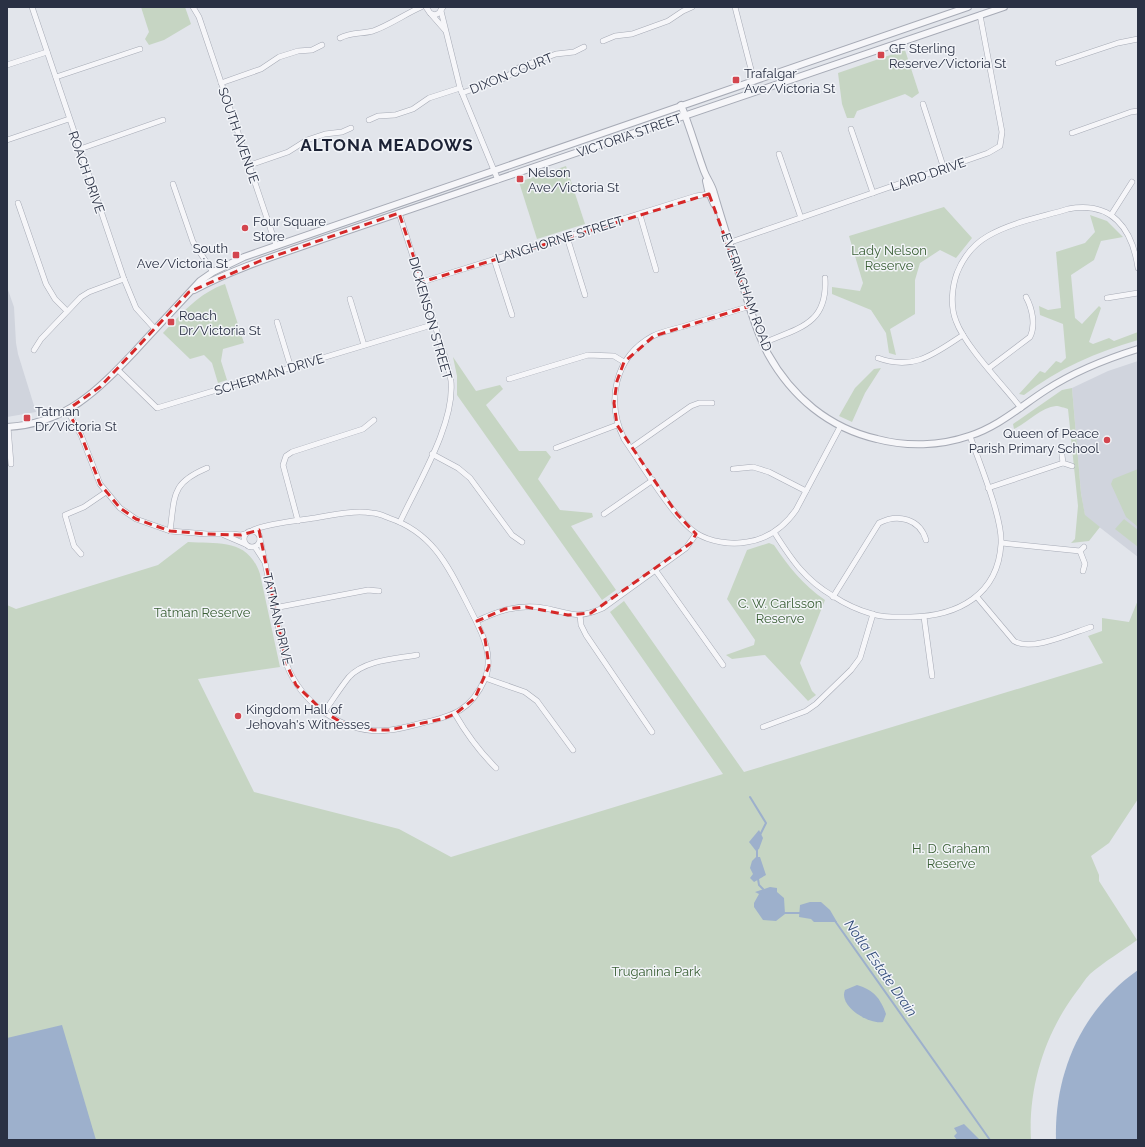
<svg xmlns="http://www.w3.org/2000/svg" width="1145" height="1147" viewBox="0 0 1145 1147" font-family="Raleway,sans-serif">
	<style>
		.built { fill: #d0d4dd }
		.green { fill: #c6d5c3 }
		.water { fill: #9db0cc }
		.lines { fill: none; stroke-linecap: round; stroke-linejoin: round }
		.stream { stroke: #9db0cc; stroke-width: 2 }
		.minor-casing { stroke: #a7abb6; stroke-width: 6 }
		.tertiary-casing { stroke: #a7abb6; stroke-width: 8 }
		.minor { stroke: #f6f6f9; stroke-width: 5 }
		.tertiary { stroke: #f6f6f9; stroke-width: 6 }
		.marked { fill: none; stroke: #d62828; stroke-width: 3; stroke-dasharray: 8 5; stroke-linejoin: round }
		.poi-dot { fill: #d3454e; stroke: #f2f4f8; stroke-width: 1.5 }
		.labels { text-anchor: middle; stroke-width: 3; stroke-linejoin: round; paint-order: stroke }
		.poi-label { font-size: 13px; fill: #2a3144; stroke: #f2f4f8; text-anchor: start }
		.street-label { font-size: 13px; fill: #2a3144; stroke: #f2f4f8 }
		.park-label { font-size: 13px; fill: #3b6036; stroke: #f2f4f8 }
		.water-label { font-size: 14px; font-style: italic; fill: #324c7a; stroke: #f2f4f8 }
		.district-label { font-size: 17px; font-weight: bold; letter-spacing: 1px; fill: #1c2235; stroke: #f2f4f8 }
	</style>
	<rect width="100%" height="100%" fill="#e2e5eb"/>
	<g class="built">
		<path d="M7,287L14,307L16,343L18,354L36,412L7,417Z"/>
		<path d="M1138,361V557L1085,516L1081,493L1072,388L1108,371Z"/>
	</g>
	<g class="green">
		<path d="M141,7H185L191,24L164,40L149,45L145,39L149,32Z"/>
		<path d="M905,50L919,93L912,98L905,94L857,111L854,118H847L842,104L838,73Z"/>
		<path d="M566,166L585,224L537,239L519,182Z"/>
		<path d="M944,207L972,238L956,258L940,250L920,263L915,280V314L890,329L896,355L889,353L886,333L871,310L832,294V287L860,291L863,283L849,236Z"/>
		<path d="M1090,215L1107,221L1123,237L1101,241L1094,260L1071,275L1075,318L1082,324L1099,306L1101,308L1089,342L1093,344L1109,338L1114,341L1138,332V340C1097,352 1057,369 1024,395L1019,394L1040,371L1045,373L1056,361L1061,363L1066,358L1063,324L1040,315L1039,306L1048,310L1061,308L1056,252L1085,243L1095,232Z"/>
		<path d="M225,284L244,343L223,349L221,361L227,380L218,383L212,363L204,355L190,359L163,333C182,313 199,293 225,284Z"/>
		<path d="M453,357L476,391L500,385L503,389L486,405L519,451H546L551,457L538,479L560,510L592,513L593,517L571,526L616,590L602,600L457,395V376Z"/>
		<path d="M881,368L865,393L852,422L839,416L855,388L874,369Z"/>
		<path d="M1072,388L1081,493L1085,515L1100,527L1089,541L1071,543L1075,539L1078,506L1068,409C1065,408 1059,406 1056,406C1041,407 1027,423 1014,429L1013,424L1062,390Z"/>
		<path d="M1138,469V527L1126,517L1111,484L1113,479Z"/>
		<path d="M1124,519L1138,530V547L1115,529Z"/>
		<path d="M188,542C218,544 248,538 260,574L280,667L198,679L254,792L399,829L451,857L723,774L610,612L624,601L744,772L1103,663L1088,636L1102,631V618L1129,622L1138,600V799L1109,843L1091,856L1099,875V881L1137,940C1122,951 1104,962 1090,974C1085,979 1081,986 1077,991C1045,1033 1028,1087 1031,1140H7V605L16,609L158,565Z"/>
		<path d="M769,543L774,545C788,566 803,585 825,600L800,663L812,691L816,695L808,701L765,655L732,659L726,655L754,645L755,640L727,599L747,550Z"/>
	</g>
	<g class="water">
		<path d="M759,830L763,838L759,849L756,851L749,842Z"/>
		<path d="M756,857H760L766,875L754,882L750,878L753,874L750,868L752,861Z"/>
		<path d="M770,887L777,888V892L784,898L785,914L776,921L763,920L754,907V903L759,894L755,892Z"/>
		<path d="M810,902H821L830,910L837,922H814L811,919L799,917L800,905Z"/>
		<path d="M1138,970L1137,1140H1056C1054,1073 1082,1009 1138,970Z"/>
		<path d="M857,985C874,990 880,998 886,1014L883,1022C869,1025 838,1006 845,990Z"/>
		<path d="M62,1025L96,1140H7V1038Z"/>
		<path d="M964,1124L980,1140H957L954,1136L957,1133L954,1128Z"/>
	</g>
	<g class="lines">
		<g class="stream">
			<path d="M750,797L766,823L760,835"/>
			<path d="M757,858V849"/>
			<path d="M758,879L759,885L763,889"/>
			<path d="M784,913H800"/>
			<path d="M835,921L990,1140"/>
		</g>
		<g class="minor-casing">
			<g id="minor">
				<path d="M32,7L124,279L136,308L155,329"/>
				<path d="M193,7L199,17L276,245"/>
				<path d="M426,7L430,13L435,15L439,13L443,7"/>
				<path d="M735,7L754,81"/>
				<path d="M441,11L460,88L498,180"/>
				<path d="M431,14L445,30"/>
				<path d="M340,38C351,32 362,34 373,31C390,25 405,14 421,7"/>
				<path d="M603,41L615,36L632,34L668,21L683,11L692,7"/>
				<path d="M1058,63L1118,43L1138,39"/>
				<path d="M7,65L47,52"/>
				<path d="M56,77L140,49"/>
				<path d="M221,83L261,69L279,57L298,51L312,50L322,45"/>
				<path d="M462,93L505,78L520,67L556,54L574,52L584,47"/>
				<path d="M923,104L944,169"/>
				<path d="M369,120L378,116L395,115L413,109L429,98L460,88"/>
				<path d="M851,129L873,193"/>
				<path d="M1072,133L1131,112L1138,111"/>
				<path d="M7,140L69,119"/>
				<path d="M80,149L163,120"/>
				<path d="M779,154L801,218"/>
				<path d="M250,165L288,152L307,140L325,134L342,132L351,128"/>
				<path d="M173,184L193,242L213,272"/>
				<path d="M18,203L46,284L55,299L67,311"/>
				<path d="M399,213L446,360C448,367 450,374 451,381C455,424 418,483 400,522"/>
				<path d="M640,215L656,270"/>
				<path d="M1111,215L1132,182"/>
				<path d="M567,237L585,295"/>
				<path d="M728,243L988,153L1000,146L1002,132L980,15"/>
				<path d="M494,259L512,315"/>
				<path d="M422,282L696,196L709,194L713,191"/>
				<path d="M1107,298L1138,293"/>
				<path d="M350,299L364,345"/>
				<path d="M750,306C728,313 707,319 685,326C675,329 663,331 653,336C614,357 606,402 624,439C641,463 674,519 696,533C710,542 731,545 747,542C767,539 784,527 796,510L840,427"/>
				<path d="M277,322L291,368"/>
				<path d="M763,343C799,328 828,324 825,278"/>
				<path d="M34,350L41,339L81,297L89,292L124,279"/>
				<path d="M878,358C914,371 934,354 963,335"/>
				<path d="M989,368L1030,337C1036,325 1032,308 1026,297"/>
				<path d="M117,369L157,408L435,324"/>
				<path d="M509,379L588,355L614,356L624,362"/>
				<path d="M1021,408C1003,385 965,346 956,321C950,306 952,287 957,273C963,258 974,244 988,236C1012,222 1042,217 1068,209C1112,201 1132,228 1138,268"/>
				<path d="M67,410L81,435L100,484L120,508L136,519L170,531L207,534H232L241,535L245,534"/>
				<path d="M8,427L11,464"/>
				<path d="M556,448L617,425"/>
				<path d="M631,448L691,406L699,403H712"/>
				<path d="M432,454L458,468L470,478L512,535L522,542"/>
				<path d="M1062,455L1063,463L1072,466"/>
				<path d="M733,469L753,467L769,472L806,491"/>
				<path d="M988,488L1063,463"/>
				<path d="M604,514L653,480"/>
				<path d="M298,521L283,465L286,456L292,452L363,429L374,420"/>
				<path d="M253,530C271,523 295,521 315,518C333,515 353,510 372,513C378,513 384,516 389,518C434,533 449,568 469,607C480,629 495,654 485,679C471,710 454,716 422,723C411,726 400,729 390,730C344,736 301,703 286,663L260,539"/>
				<circle cx="252" cy="539" r="8"/>
				<path d="M170,531C175,495 171,483 207,468"/>
				<path d="M774,532C791,559 805,580 833,596C845,604 858,610 872,614C884,618 898,617 911,617C958,616 998,595 1001,544C1003,519 979,462 970,436"/>
				<path d="M224,535L245,544"/>
				<path d="M1002,543L1080,551"/>
				<path d="M255,547L264,561"/>
				<path d="M81,554L74,546L65,515L84,507L106,492"/>
				<path d="M656,571L723,665"/>
				<path d="M1083,571L1085,564L1080,551L1084,547"/>
				<path d="M833,597L879,523C898,513 920,519 926,540"/>
				<path d="M977,597L1014,641C1031,652 1072,633 1091,627"/>
				<path d="M274,608L368,590L379,591"/>
				<path d="M580,615L581,625L586,635L652,732"/>
				<path d="M924,617L932,676"/>
				<path d="M477,621C496,612 514,605 537,607C566,610 572,622 603,608L686,548L696,534"/>
				<path d="M485,678L525,692L537,701L573,750"/>
				<path d="M324,712C332,701 340,688 349,677C365,660 395,659 417,655"/>
				<path d="M455,714C467,735 479,751 496,768"/>
				<path d="M763,727L806,711L816,704L851,670L860,658L873,614"/>
			</g>
		</g>
		<g class="tertiary-casing">
			<g id="tertiary">
				<path d="M681,105C690,127 696,149 704,171C707,179 712,185 714,193C723,224 733,255 743,286C750,309 757,333 768,354C792,397 829,428 877,439C907,447 940,446 969,436C998,427 1021,406 1046,390C1075,371 1106,359 1138,349"/>
				<path d="M706,181L708,190L714,204"/>
				<path d="M194,290C237,267 284,253 329,237L1004,7"/>
				<path d="M7,427C66,424 98,390 136,350C157,327 179,304 200,281L213,272L244,257L968,7"/>
			</g>
		</g>
		<use href="#minor" class="minor"/>
		<use href="#tertiary" class="tertiary"/>
	</g>
	<path class="marked" d="M709,194L750,306L654,336L624,362L617,381L614,403L617,425L677,514L696,534L691,543L591,613L568,615L526,607L505,609L477,621L485,639L489,666L475,698L455,714L442,719L389,730H373L341,722L324,712L296,685L286,663L259,530L241,535L207,534L170,531L136,519L120,508L100,484L81,435L67,410L100,387L189,292L260,261L399,213L422,282Z"/>
	<g class="poi-dot">
		<rect x="877" y="51" width="8" height="8" rx="2"/>
		<rect x="732" y="76" width="8" height="8" rx="2"/>
		<rect x="516" y="175" width="8" height="8" rx="2"/>
		<circle cx="245" cy="228" r="4"/>
		<rect x="232" y="251" width="8" height="8" rx="2"/>
		<rect x="167" y="318" width="8" height="8" rx="2"/>
		<rect x="23" y="414" width="8" height="8" rx="2"/>
		<circle cx="1107" cy="440" r="4"/>
		<circle cx="238" cy="716" r="4"/>
	</g>
	<g class="labels">
		<g class="poi-label">
			<text x="889" y="53">GF Sterling<tspan x="889" dy="15">Reserve/Victoria St</tspan></text>
			<text x="744" y="78">Trafalgar<tspan x="744" dy="15">Ave/Victoria St</tspan></text>
			<text x="528" y="177">Nelson<tspan x="528" dy="15">Ave/Victoria St</tspan></text>
			<text x="253" y="226">Four Square<tspan x="253" dy="15">Store</tspan></text>
			<text x="228" y="253" text-anchor="end">South<tspan x="228" dy="15">Ave/Victoria St</tspan></text>
			<text x="179" y="320">Roach<tspan x="179" dy="15">Dr/Victoria St</tspan></text>
			<text x="35" y="416">Tatman<tspan x="35" dy="15">Dr/Victoria St</tspan></text>
			<text x="1099" y="438" text-anchor="end">Queen of Peace<tspan x="1099" dy="15">Parish Primary School</tspan></text>
			<text x="246" y="714">Kingdom Hall of<tspan x="246" dy="15">Jehovah's Witnesses</tspan></text>
		</g>
		<g class="street-label">
			<text transform="translate(511 73) rotate(-22)" y="5">DIXON COURT</text>
			<text transform="translate(239 135) rotate(71)" y="5">SOUTH AVENUE</text>
			<text transform="translate(629 135) rotate(-19)" y="5">VICTORIA STREET</text>
			<text transform="translate(87 172) rotate(71)" y="5">ROACH DRIVE</text>
			<text transform="translate(928 174) rotate(-19)" y="5">LAIRD DRIVE</text>
			<text transform="translate(559 239) rotate(-17)" y="5">LANGHORNE STREET</text>
			<text transform="translate(747 292) rotate(70)" y="5">EVERINGHAM ROAD</text>
			<text transform="translate(431 318) rotate(74)" y="5">DICKENSON STREET</text>
			<text transform="translate(269 374) rotate(-17)" y="5">SCHERMAN DRIVE</text>
			<text transform="translate(278 619) rotate(77)" y="5">TATMAN DRIVE</text>
		</g>
		<g class="park-label">
			<text x="889" y="255">Lady Nelson<tspan x="889" dy="15">Reserve</tspan></text>
			<text x="780" y="608">C. W. Carlsson<tspan x="780" dy="15">Reserve</tspan></text>
			<text x="202" y="617">Tatman Reserve</text>
			<text x="951" y="853">H. D. Graham<tspan x="951" dy="15">Reserve</tspan></text>
			<text x="656" y="976">Truganina Park</text>
		</g>
		<g class="water-label">
			<text transform="translate(881 968) rotate(55)" y="5">Notla Estate Drain</text>
		</g>
		<g class="district-label">
			<text x="387" y="151">ALTONA MEADOWS</text>
		</g>
	</g>
	<rect width="1145" height="1147" fill="none" stroke="#2a3144" stroke-width="16"/>
</svg>
